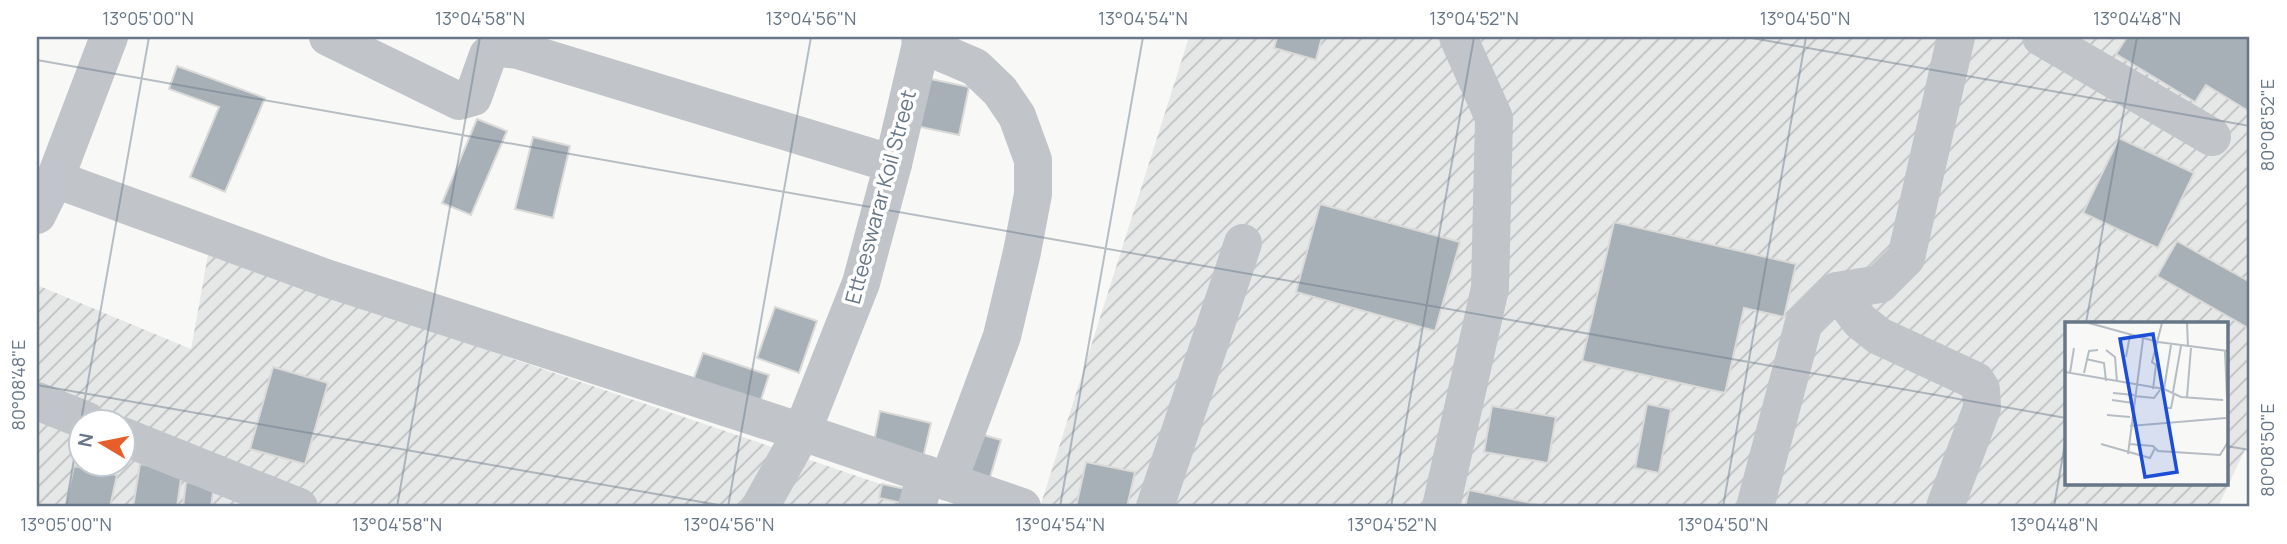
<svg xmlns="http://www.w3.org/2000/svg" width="2287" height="544" viewBox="0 0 2287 544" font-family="Manrope,sans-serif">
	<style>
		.industrial { fill: url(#industrial-furrows); fill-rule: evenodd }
		.building { fill: #a8b0b7; stroke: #dadad8; stroke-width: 2 }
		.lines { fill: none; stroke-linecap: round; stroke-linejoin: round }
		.minor { stroke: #c1c5ca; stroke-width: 38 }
		.ticks { fill: none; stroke: #677787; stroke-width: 2; stroke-opacity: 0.45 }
		.labels { text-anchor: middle; stroke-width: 7; stroke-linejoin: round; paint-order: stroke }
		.street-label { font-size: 21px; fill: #677787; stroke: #fff }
		.inset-road { fill: none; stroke: #b5bcc3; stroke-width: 2 }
		.view { fill: #1d4ed8; fill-opacity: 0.15; stroke: #1d4ed8; stroke-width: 3.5 }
		.inset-edge { fill: none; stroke: #677787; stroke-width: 3.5 }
		.neatline { fill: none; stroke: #677787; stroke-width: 2.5 }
		.ticks-label { font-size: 18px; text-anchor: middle; fill: #677787 }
	</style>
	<defs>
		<pattern id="industrial-furrows" width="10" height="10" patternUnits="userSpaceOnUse" patternTransform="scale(1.75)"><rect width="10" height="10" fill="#e6e7e7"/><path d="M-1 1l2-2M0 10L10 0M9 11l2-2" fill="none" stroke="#bec0c1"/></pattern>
	</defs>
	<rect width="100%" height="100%" fill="#f8f8f6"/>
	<g class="industrial">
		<path d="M1189,37H2250V439L2218,507H1040ZM2066,323H2226V483H2066Z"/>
		<path d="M208,255L948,507H37V285L191,349ZM80,421H122V463H80Z"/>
	</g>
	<g class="building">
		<path d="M1277,37H1322L1316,60L1274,48Z"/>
		<path d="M2127,37H2250V112L2206,85L2195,102L2116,54Z"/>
		<path d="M177,66L265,98L225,192L190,177L219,107L169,89Z"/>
		<path d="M926,78L969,87L959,135L916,126Z"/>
		<path d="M477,119L507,131L471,215L442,203Z"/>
		<path d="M533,137L570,146L553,218L515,209Z"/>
		<path d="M2119,138L2194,173L2158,248L2083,213Z"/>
		<path d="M1320,204L1460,242L1435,331L1296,292Z"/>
		<path d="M1614,222L1796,264L1784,317L1744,308L1725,393L1582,361Z"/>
		<path d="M2177,241L2250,282V329L2157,276Z"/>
		<path d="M775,307L817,321L799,373L757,358Z"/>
		<path d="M703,353L769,375L758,409L691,386Z"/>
		<path d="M273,367L328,383L305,464L250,449Z"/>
		<path d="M1647,404L1671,409L1659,473L1635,468Z"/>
		<path d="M1492,406L1556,417L1548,463L1484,452Z"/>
		<path d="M880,411L931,423L923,458L873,446Z"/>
		<path d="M970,431L1001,440L989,481L958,472Z"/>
		<path d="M1086,462L1135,472L1127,507H1076Z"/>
		<path d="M140,464L182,471L177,507H133Z"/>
		<path d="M74,466L117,475L110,507H65Z"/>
		<path d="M186,482L214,485L211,507H183Z"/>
		<path d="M882,484L910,490L907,504L879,498Z"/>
		<path d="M1469,490L1536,504L1535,507H1465Z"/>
	</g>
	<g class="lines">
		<g class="minor">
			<path d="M328,37L459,101L473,97L488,55L499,48L518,50L893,164"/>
			<path d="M2041,37L2212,137"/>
			<path d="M921,44L975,67L1000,91L1017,116L1033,160V194L1022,252L1002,336L948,482"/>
			<path d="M55,179L326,278L802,432L1022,507"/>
			<path d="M37,215L55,179L109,37"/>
			<path d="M1837,291L1860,321L1879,336L1976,381L1981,389L1982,408L1945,507"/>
			<path d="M37,401L87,421"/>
			<path d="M122,436L299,507"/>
			<path d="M760,507L802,432L861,283L893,164L921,44L920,37"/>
			<path d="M917,507L926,474"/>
			<path d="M1155,507L1243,243"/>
			<path d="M1441,507L1490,288L1494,118L1458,37"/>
			<path d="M1755,507L1804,322L1837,291L1880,284L1906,258L1956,37"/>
		</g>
	</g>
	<path class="ticks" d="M1746,37L2250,126M37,60L2066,418M2086,323L2137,37M37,385L730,507M81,421L149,37M2226,446L2250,450M66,507L80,423M397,507L480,37M728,507L811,37M1060,507L1143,37M1391,507L1474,37M1723,507L1806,37M2054,507L2066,437"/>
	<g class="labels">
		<g class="street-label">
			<text transform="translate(881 197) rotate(-75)" y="7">Etteeswarar Koil Street</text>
		</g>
	</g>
	<g transform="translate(2065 322)">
		<rect width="163" height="163" fill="#f8f8f6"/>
		<path class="inset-road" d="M24,1L93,20L163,29M122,1L123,25M41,28L50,35L52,60M160,29L163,100M61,35L65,13M21,37L39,41L41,59M0,50L99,67L116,75L158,78M5,51L9,26M19,51L24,29L33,28M88,67L91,43L87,40L97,1M99,67L106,23M108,70L116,24M48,71L69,73M69,74L89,76L95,68M122,75L126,26M47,78L68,81M99,86H106L109,71M42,93L65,95M65,104L161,96M36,122L85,136L90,126M64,122L88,124L93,129L155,133L163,120M63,132L78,17"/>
		<path class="view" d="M88,12L112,150L80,155L55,17Z"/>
		<rect width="163" height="163" class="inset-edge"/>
	</g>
	<rect width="2287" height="544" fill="none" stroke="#ffffff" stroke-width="77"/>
	<g transform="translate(102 443) rotate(280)"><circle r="33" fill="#ffffff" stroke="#c2c9cf" stroke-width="2"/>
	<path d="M0-5L12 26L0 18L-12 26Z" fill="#e65e29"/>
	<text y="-10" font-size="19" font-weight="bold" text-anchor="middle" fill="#677787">N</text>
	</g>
	<rect x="38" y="38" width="2210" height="467" class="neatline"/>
	<g class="ticks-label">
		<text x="148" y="25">13°05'00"N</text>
		<text x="480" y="25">13°04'58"N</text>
		<text x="811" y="25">13°04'56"N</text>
		<text x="1143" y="25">13°04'54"N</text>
		<text x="1474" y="25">13°04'52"N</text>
		<text x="1805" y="25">13°04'50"N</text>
		<text x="2137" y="25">13°04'48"N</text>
		<text transform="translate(2268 125) rotate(-90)" y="6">80°08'52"E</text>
		<text transform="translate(19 385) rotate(-90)" y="6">80°08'48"E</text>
		<text transform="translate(2268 450) rotate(-90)" y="6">80°08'50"E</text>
		<text x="66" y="531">13°05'00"N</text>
		<text x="397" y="531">13°04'58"N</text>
		<text x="729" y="531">13°04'56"N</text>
		<text x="1060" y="531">13°04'54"N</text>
		<text x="1392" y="531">13°04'52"N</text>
		<text x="1723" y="531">13°04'50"N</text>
		<text x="2054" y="531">13°04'48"N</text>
	</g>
</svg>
